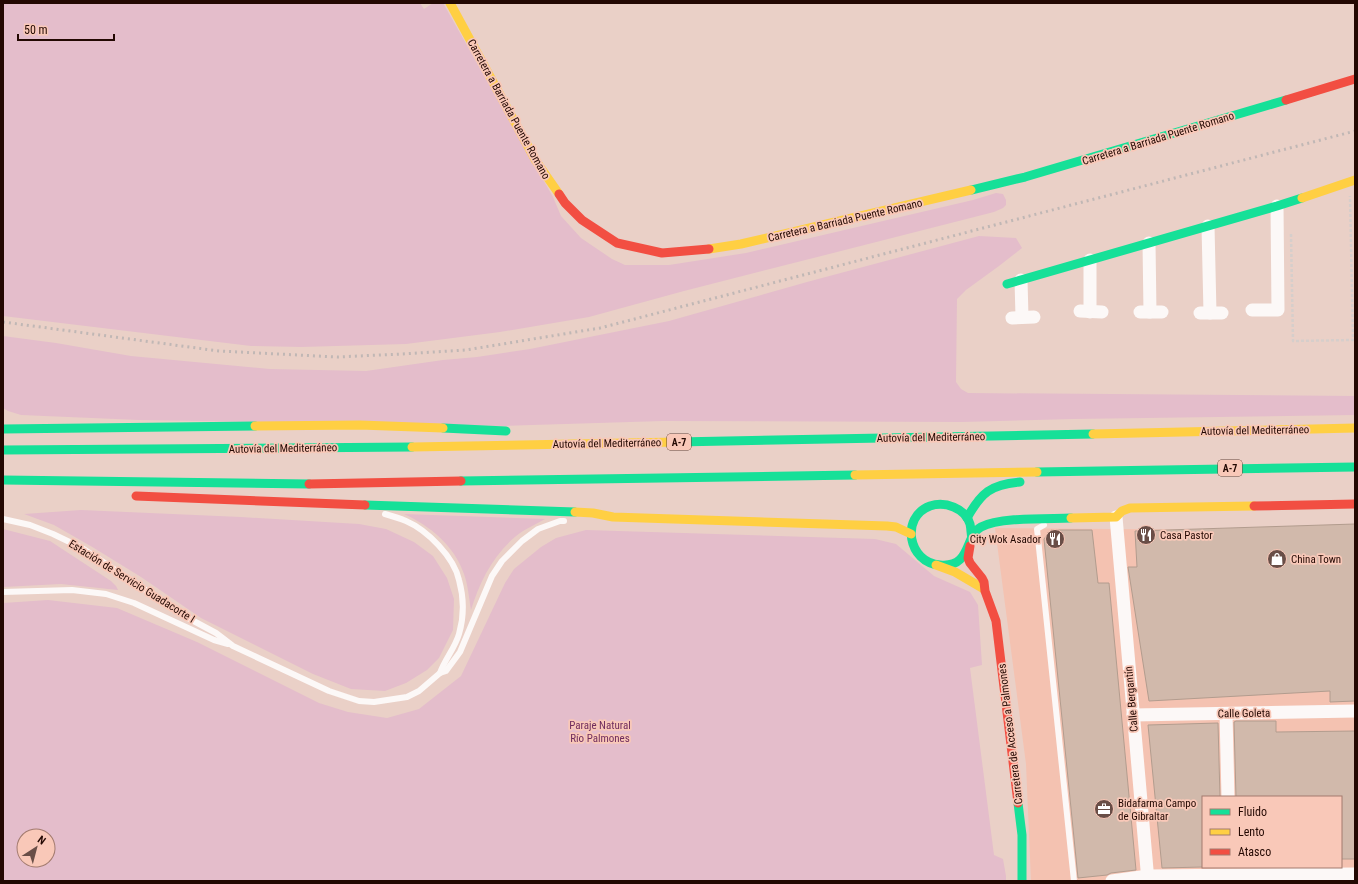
<svg xmlns="http://www.w3.org/2000/svg" width="1358" height="884" viewBox="0 0 1358 884" font-family="'Roboto Condensed',sans-serif">
	<style>
		.built { fill: #f4c2b1; fill-rule: evenodd }
		.green { fill: #e4bdcb; fill-rule: evenodd }
		.building { fill: #d1b9ab; stroke: #b29c8e }
		.lines { fill: none; stroke-linecap: round; stroke-linejoin: round }
		.path { stroke: #d6cecb; stroke-width: 2.5; stroke-dasharray: 3 2; stroke-linecap: butt }
		.lane { stroke: #fcf8f7; stroke-width: 6 }
		.street { stroke: #fcf8f7; stroke-width: 13 }
		.fast { stroke: #16e098; stroke-width: 9 }
		.slow { stroke: #ffcf43; stroke-width: 9 }
		.jam { stroke: #f24e42; stroke-width: 9 }
		.rail { stroke: #c0b7b5; stroke-width: 3; stroke-dasharray: 2 4; stroke-linecap: butt }
		.labels { text-anchor: middle; stroke-width: 3.5; stroke-linejoin: round; paint-order: stroke }
		.shield { fill: #f9c8b8; stroke: #634239; stroke-width: 1 }
		.shield-label { font-size: 10px; font-weight: bold; fill: #230802 }
		.street-label { font-size: 11px; fill: #230802; stroke: #f9c8b8 }
		.poi-label { font-size: 11px; fill: #230802; stroke: #f9c8b8; text-anchor: start }
		.park-label { font-size: 11px; fill: #6f2c5d; stroke: #f9c8b8 }
	</style>
	<rect width="100%" height="100%" fill="#ead0c7"/>
	<path class="built" d="M995,528L1355,531V881H1031L1026,764ZM1203,797H1341V867H1203Z"/>
	<g class="green">
		<path d="M3,3H420L424,9L433,3H443L553,197L561,216L581,238L612,259L625,265H669L746,253L973,200L996,193L1003,194L1006,200V205L1003,208L994,212L684,291L589,317L500,332L406,344L301,347L251,346L3,316Z"/>
		<path d="M979,236L1016,238L1022,248L999,266L966,290L957,299L956,382L961,389L968,393L1355,396V415L1074,419L962,422L663,421L504,426L139,420L21,415L8,411L3,408V336L56,343L131,356L270,369L366,371L443,360L477,357L530,349L669,321L807,282Z"/>
		<path d="M81,510L241,517L359,524L386,529L414,542L433,556L447,578L454,599L453,630L439,658L427,670L406,683L385,691L351,689L313,674L201,618L141,577L94,548L54,525L24,514Z"/>
		<path d="M404,514L545,519C538,523 530,527 523,531C496,549 480,580 471,610C469,598 468,585 464,574C454,545 430,526 404,514Z"/>
		<path d="M3,529L50,541L111,581L116,586L118,590L61,584L3,587Z"/>
		<path d="M586,530L875,539L896,544L934,576L970,592L978,605L982,665L970,668L994,855L1003,859L1006,876V881H3V603L48,600L117,608L197,642L319,703L348,712L387,718L419,709L461,676L505,583L514,569L541,547L556,538ZM24,836H48V860H24Z"/>
	</g>
	<g class="building">
		<path d="M1355,524V701L1330,702V691L1149,701L1128,567H1137L1135,531Z"/>
		<path d="M1051,530H1092L1098,583H1109L1136,870L1111,873L1107,875L1078,878L1044,539Z"/>
		<path d="M1236,721H1276V732L1355,731V859H1341V797H1236L1234,722Z"/>
		<path d="M1218,723L1220,797H1203V867L1162,868L1148,725Z"/>
	</g>
	<g class="lines">
		<path class="path" d="M1291,234L1293,341L1353,340L1350,196"/>
		<g class="lane">
			<path d="M385,514C392,516 399,518 406,521C427,530 454,557 459,580C464,598 464,617 459,634C455,648 445,659 440,673"/>
			<path d="M3,519L30,525L53,534L82,548L188,618L216,633L233,646L329,691L359,701L374,702L407,697L419,691L440,673L446,671L460,652L492,576L502,561L522,541L538,529L560,521H564"/>
			<path d="M1044,525L1037,529L1074,881"/>
			<path d="M3,592L72,590L106,594L134,603L214,640L228,644"/>
		</g>
		<g class="street">
			<path d="M1208,226L1210,313"/>
			<path d="M1149,243L1150,312"/>
			<path d="M1090,260V312"/>
			<path d="M1021,280L1022,317"/>
			<path d="M1252,310H1278L1277,206"/>
			<path d="M1080,311L1102,312"/>
			<path d="M1140,312H1162"/>
			<path d="M1200,313H1222"/>
			<path d="M1012,318L1034,317"/>
			<path d="M1116,517L1148,881"/>
			<path d="M1226,714L1228,797"/>
			<path d="M1133,715L1355,711"/>
			<path d="M1112,881L1148,876L1355,874"/>
		</g>
		<g class="fast">
			<path d="M971,190L1025,177L1286,100"/>
			<path d="M1007,284L1277,206L1302,198"/>
			<path d="M443,428L506,431"/>
			<path d="M3,429L255,426"/>
			<path d="M677,442L1093,434"/>
			<path d="M3,450L412,447"/>
			<path d="M1037,472L1355,467"/>
			<path d="M3,480L309,484"/>
			<path d="M461,481L855,475"/>
			<path d="M365,505L575,512"/>
			<path d="M967,518C981,493 991,484 1020,482"/>
			<path d="M972,539C971,534 971,528 970,524C965,508 945,501 930,506C900,517 908,563 940,565C972,568 964,536 981,527C1000,517 1049,519 1071,518"/>
			<path d="M1018,803L1022,835V881"/>
		</g>
		<g class="slow">
			<path d="M450,3L536,161L559,194"/>
			<path d="M1302,198L1355,180"/>
			<path d="M709,249L741,244L971,190"/>
			<path d="M255,426L360,425L443,428"/>
			<path d="M1093,434L1355,428"/>
			<path d="M412,447L677,442"/>
			<path d="M855,475L1037,472"/>
			<path d="M575,512L593,513L613,517L887,526L896,527L911,534"/>
			<path d="M1071,518L1116,517L1122,511L1130,508L1254,506"/>
			<path d="M936,565L955,572L984,589"/>
		</g>
		<g class="jam">
			<path d="M1286,100L1355,79"/>
			<path d="M559,194L565,203L582,220L617,243L662,253L709,249"/>
			<path d="M309,484L461,481"/>
			<path d="M136,496L365,505"/>
			<path d="M1254,506L1355,504"/>
			<path d="M970,546L968,558L970,563L982,578L984,582L985,591L996,621L1018,803"/>
		</g>
		<path class="rail" d="M3,322L219,351L337,357L402,354L466,350L600,328L1355,131"/>
	</g>
	<defs>
		<g id="restaurant-disc" transform="scale(1)"><circle r="9.5" fill="#694e47" stroke="#f9c8b8"/><path d="M-5-6h1v4h1v-4h1v4h1v-4h1v5L-1.5 .5V6h-2V.5L-5-1ZM5-6V6H3V1.5H1.5Q1.5-4 5-6Z" fill="#fff"/></g>
		<g id="shop-disc" transform="scale(1)"><circle r="9.5" fill="#694e47" stroke="#f9c8b8"/><path d="M-5-2.5h2.3a2.7 3.5 0 0 1 5.4 0H5L5.5 6h-11ZM-1.5-2.5h3a1.5 2.3 0 0 0-3 0Z" fill="#fff"/></g>
		<g id="office-disc" transform="scale(1)"><circle r="9.5" fill="#694e47" stroke="#f9c8b8"/><path d="M-6-3h4V-5.5h4V-3h4V5H-6ZM-1-4.5V-3h2v-1.5ZM-6 0V1H6V0Z" fill="#fff"/></g>
	</defs>
	<g fill-rule="evenodd">
		<use href="#restaurant-disc" x="1146" y="535"/>
		<use href="#restaurant-disc" x="1055" y="539"/>
		<use href="#shop-disc" x="1277" y="559"/>
		<use href="#office-disc" x="1104" y="809"/>
	</g>
	<g class="labels">
		<g class="shield">
			<rect x="667" y="434" width="24" height="16" rx="3"/>
			<rect x="1218" y="460" width="24" height="16" rx="3"/>
		</g>
		<g class="shield-label">
			<text x="679" y="446">A-7</text>
			<text x="1230" y="472">A-7</text>
		</g>
		<g class="street-label">
			<text transform="translate(509 109) rotate(61)" y="4">Carretera a Barriada Puente Romano</text>
			<text transform="translate(1158 138) rotate(-17)" y="4">Carretera a Barriada Puente Romano</text>
			<text transform="translate(845 220) rotate(-13)" y="4">Carretera a Barriada Puente Romano</text>
			<text transform="translate(1255 430) rotate(-1)" y="4">Autovía del Mediterráneo</text>
			<text transform="translate(931 437) rotate(-1)" y="4">Autovía del Mediterráneo</text>
			<text transform="translate(607 443) rotate(-1)" y="4">Autovía del Mediterráneo</text>
			<text transform="translate(283 448) rotate(-1)" y="4">Autovía del Mediterráneo</text>
			<text transform="translate(132 581) rotate(32)" y="4">Estación de Servicio Guadacorte I</text>
			<text transform="translate(1131 699) rotate(-95)" y="4">Calle Bergantín</text>
			<text transform="translate(1244 713) rotate(-1)" y="4">Calle Goleta</text>
			<text transform="translate(1010 734) rotate(-97)" y="4">Carretera de Acceso a Palmones</text>
		</g>
		<g class="poi-label">
			<text x="1160" y="539">Casa Pastor</text>
			<text x="1041" y="543" text-anchor="end">City Wok Asador</text>
			<text x="1291" y="563">China Town</text>
			<text x="1118" y="807">Bidafarma Campo<tspan x="1118" dy="13">de Gibraltar</tspan></text>
		</g>
		<g class="park-label">
			<text x="600" y="729">Paraje Natural<tspan x="600" dy="13">Río Palmones</tspan></text>
		</g>
	</g>
	<rect width="1358" height="884" fill="none" stroke="#230802" stroke-width="8"/>
	<rect x="1202" y="796" width="140" height="72" fill="#f9c8b8" stroke="#a37b6f"/>
	<rect x="1210" y="809" width="20" height="6" fill="#16e098" stroke="#a37b6f"/>
	<text x="1238" y="816" font-size="12" fill="#230802">Fluido</text>
	<rect x="1210" y="829" width="20" height="6" fill="#ffcf43" stroke="#a37b6f"/>
	<text x="1238" y="836" font-size="12" fill="#230802">Lento</text>
	<rect x="1210" y="849" width="20" height="6" fill="#f24e42" stroke="#a37b6f"/>
	<text x="1238" y="856" font-size="12" fill="#230802">Atasco</text>
	<g transform="translate(36 848) rotate(36)"><circle r="19" fill="#f9c8b8" stroke="#a37b6f"/>
	<path d="M0-3L7 15L0 10L-7 15Z" fill="#694e47"/>
	<text y="-6" font-size="11" font-weight="bold" text-anchor="middle" fill="#230802">N</text>
	</g>
	<path d="M18 34v6h96v-6" fill="none" stroke="#230802" stroke-width="2"/>
	<text x="24" y="34" font-size="12" fill="#230802" stroke="#f9c8b8" stroke-width="3" paint-order="stroke">50 m</text>
</svg>
